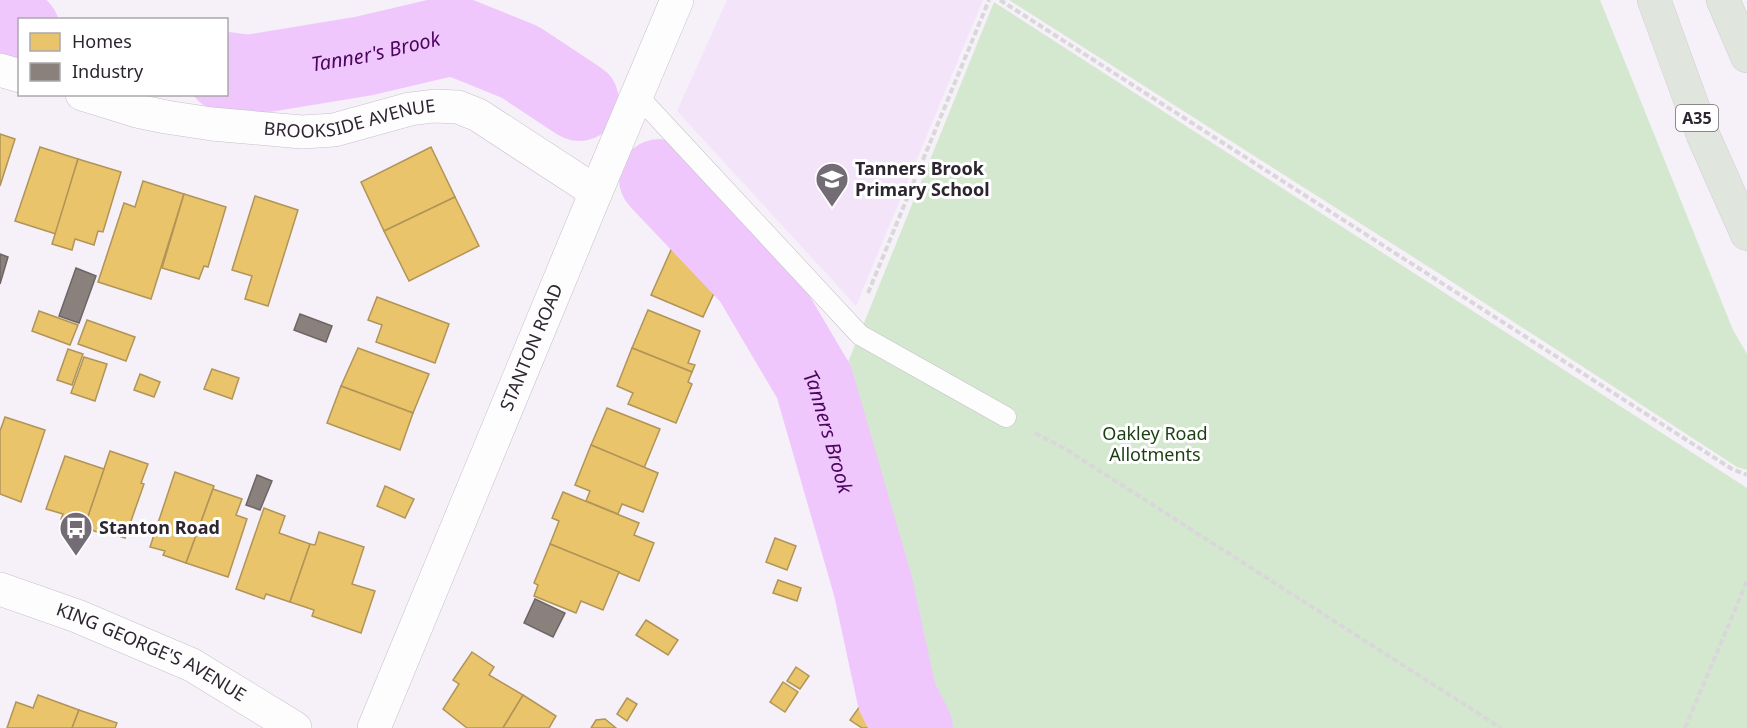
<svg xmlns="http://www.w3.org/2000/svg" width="1747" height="728" viewBox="0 0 1747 728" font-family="'Noto Sans',sans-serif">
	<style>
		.built { fill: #f4e4fa }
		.green { fill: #d4e8cf }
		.homes { fill: #e9c46a; stroke: #b19458; stroke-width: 1.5 }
		.industry { fill: #8a817c; stroke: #6e6565; stroke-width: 1.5 }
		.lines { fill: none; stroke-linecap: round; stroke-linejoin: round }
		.river { stroke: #f0c7fc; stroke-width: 80 }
		.service-casing { stroke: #c6c0c8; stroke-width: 21 }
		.minor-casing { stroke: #c6c0c8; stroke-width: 34 }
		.primary-casing { stroke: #d2ced3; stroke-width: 34 }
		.path { stroke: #d9d7d9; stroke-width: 4; stroke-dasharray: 6 3; stroke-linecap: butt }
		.service { stroke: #fefdfe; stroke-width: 20 }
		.minor { stroke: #fefdfe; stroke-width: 33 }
		.primary { stroke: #e0e5de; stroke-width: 33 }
		.labels { text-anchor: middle; stroke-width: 6; stroke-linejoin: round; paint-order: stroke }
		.shield { fill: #fff; stroke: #6c666d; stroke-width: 1.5 }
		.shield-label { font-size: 16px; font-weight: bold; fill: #2d252f }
		.street-label { font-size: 18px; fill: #2d252f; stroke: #fff }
		.poi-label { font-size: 18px; font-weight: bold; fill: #2d252f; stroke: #fff; text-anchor: start }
		.park-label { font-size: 18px; fill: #1a3f10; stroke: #fff }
		.water-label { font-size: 20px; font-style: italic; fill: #4c055d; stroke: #fff }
	</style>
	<rect width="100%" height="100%" fill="#f6f0f8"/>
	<path class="built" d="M727,0H983L856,306L677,111Z"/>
	<g class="green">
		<path d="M1009,0H1600L1733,330L1747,354V470L1737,467L1443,276Z"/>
		<path d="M994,2L1747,488V728H948L933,688L904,587L836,392Z"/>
	</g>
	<g class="homes">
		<path d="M0,134L15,139L0,186Z"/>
		<path d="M40,147L78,159L56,234L15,221Z"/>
		<path d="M431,147L455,197L384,231L361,182Z"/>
		<path d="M78,159L121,172L103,232L98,231L94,245L75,239L72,250L52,244Z"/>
		<path d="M143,181L184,194L151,299L98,282L124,203L135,207Z"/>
		<path d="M184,194L226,207L208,267L204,266L199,279L162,268Z"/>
		<path d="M255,196L298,210L268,306L245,299L252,276L232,270Z"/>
		<path d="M455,197L479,246L409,281L384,231Z"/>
		<path d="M675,241L705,254L699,268L721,278L703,317L651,295Z"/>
		<path d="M377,297L449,324L435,363L376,342L382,325L368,320Z"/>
		<path d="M648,310L700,331L688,363L695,365L692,372L632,348Z"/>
		<path d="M39,311L78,325L70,345L32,331Z"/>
		<path d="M87,320L135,337L126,361L78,344Z"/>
		<path d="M358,348L429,374L413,413L341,386Z"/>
		<path d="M632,348L692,372L688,382L692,384L676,423L628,404L633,393L617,386Z"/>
		<path d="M68,349L83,354L72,385L57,380Z"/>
		<path d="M84,357L107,364L95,401L71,393Z"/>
		<path d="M212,369L239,378L232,399L204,389Z"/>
		<path d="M140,374L160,382L154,397L134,390Z"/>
		<path d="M341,386L413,413L400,450L327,423Z"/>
		<path d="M607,408L660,429L644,468L591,445Z"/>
		<path d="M5,417L45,430L21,502L0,494V431Z"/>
		<path d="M591,445L658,473L643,512L622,504L618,514L586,501L590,491L575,485Z"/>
		<path d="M110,451L148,464L141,483L144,484L125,538L107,532V535L88,529L90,526L85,525Z"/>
		<path d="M65,456L104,469L85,525L82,524L81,526L61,519L63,514L46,509Z"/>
		<path d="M175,472L214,486L186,563L163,555L165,551L150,547Z"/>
		<path d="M385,486L414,499L405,518L377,506Z"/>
		<path d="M213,489L242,499L236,515L247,519L228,577L186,563Z"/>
		<path d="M563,492L639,523L634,535L654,543L639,581L550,544L559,521L552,518Z"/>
		<path d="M264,508L285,516L279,533L310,544L290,602L266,594L264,599L236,589Z"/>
		<path d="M319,532L364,547L352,584L375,591L361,633L312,616L314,610L290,602L310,544L315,545Z"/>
		<path d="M775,538L796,546L787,570L766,562Z"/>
		<path d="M550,544L619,572L603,610L581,601L576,613L534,596L538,585L534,583Z"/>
		<path d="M778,580L801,588L797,601L773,593Z"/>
		<path d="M646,620L678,640L668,655L636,635Z"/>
		<path d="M472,652L494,667L489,675L523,695L503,728H467L443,709L459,684L453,680Z"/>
		<path d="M796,667L809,676L800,689L787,681Z"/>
		<path d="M783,682L798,692L785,712L770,702Z"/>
		<path d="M38,695L79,710L72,728H7L16,702L33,708Z"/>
		<path d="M523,695L556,716L549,728H503Z"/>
		<path d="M627,698L637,704L627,721L617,714Z"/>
		<path d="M860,706L877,717L869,728H862L850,720Z"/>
		<path d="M79,710L117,723L115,728H72Z"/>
		<path d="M605,719L616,728H591L596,720Z"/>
	</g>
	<g class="industry">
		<path d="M0,254L8,257L0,284Z"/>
		<path d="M76,268L96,276L79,323L59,316Z"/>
		<path d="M300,314L332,326L326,342L294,330Z"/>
		<path d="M257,475L272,481L260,510L246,505Z"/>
		<path d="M535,599L565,613L553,637L524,623Z"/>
	</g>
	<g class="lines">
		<g class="river">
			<path d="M0,25L20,30"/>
			<path id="s1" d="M226,72L248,75L364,56L453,35L520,62L579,101"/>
			<path id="s2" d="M659,179L752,277L814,382L873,586L897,697L913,728"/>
		</g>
		<g class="service-casing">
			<path id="service" d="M637,95L860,335L1006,417"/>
		</g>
		<g class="minor-casing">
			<g id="minor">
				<path d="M0,70L20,76"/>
				<path id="s3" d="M82,94L137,111L166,117L212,124L302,132L334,130L410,109L434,106L458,107L478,115L596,192"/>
				<path id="s4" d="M0,589L77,616L192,665L295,728"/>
				<path id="s5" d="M374,728L596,192L677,0"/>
			</g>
		</g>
		<g class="primary-casing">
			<g id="primary">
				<path d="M1654,0L1703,135L1747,234"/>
				<path d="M1723,0L1747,56"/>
			</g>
		</g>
		<g class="path">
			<path d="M1000,0L1732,469L1747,475"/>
			<path d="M868,293L989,0"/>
			<path d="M1035,433L1064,448L1501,728"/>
			<path d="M1685,728L1747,581"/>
		</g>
		<use href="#service" class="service"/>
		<use href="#minor" class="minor"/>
		<use href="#primary" class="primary"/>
	</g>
	<defs>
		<g id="school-pin" transform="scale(1.725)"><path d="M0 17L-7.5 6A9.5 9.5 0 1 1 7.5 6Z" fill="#736c75" stroke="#fff"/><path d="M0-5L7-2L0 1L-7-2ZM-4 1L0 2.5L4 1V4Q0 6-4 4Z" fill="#fff"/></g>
		<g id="bus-pin" transform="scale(1.725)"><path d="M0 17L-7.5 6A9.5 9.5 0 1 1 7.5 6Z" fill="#736c75" stroke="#fff"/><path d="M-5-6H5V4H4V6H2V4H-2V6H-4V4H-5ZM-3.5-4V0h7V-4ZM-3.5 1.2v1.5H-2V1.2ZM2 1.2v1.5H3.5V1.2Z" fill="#fff"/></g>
	</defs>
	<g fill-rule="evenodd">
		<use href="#school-pin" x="832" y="179"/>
		<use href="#bus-pin" x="76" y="528"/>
	</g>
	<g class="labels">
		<rect class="shield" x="1676" y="105" width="42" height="26" rx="4.5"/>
		<g class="shield-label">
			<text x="1697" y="124">A35</text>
		</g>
		<g class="street-label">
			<text dy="6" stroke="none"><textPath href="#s3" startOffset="273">BROOKSIDE AVENUE</textPath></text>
			<text dy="6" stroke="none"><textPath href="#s5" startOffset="412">STANTON ROAD</textPath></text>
			<text dy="6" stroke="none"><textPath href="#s4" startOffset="164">KING GEORGE'S AVENUE</textPath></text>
		</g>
		<g class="poi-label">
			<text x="855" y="175">Tanners Brook<tspan x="855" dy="21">Primary School</tspan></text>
			<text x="99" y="534">Stanton Road</text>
		</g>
		<g class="park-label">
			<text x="1155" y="440">Oakley Road<tspan x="1155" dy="21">Allotments</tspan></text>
		</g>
		<g class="water-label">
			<text dy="7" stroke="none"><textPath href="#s1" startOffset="152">Tanner's Brook</textPath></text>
			<text dy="7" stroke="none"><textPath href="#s2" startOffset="309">Tanners Brook</textPath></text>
		</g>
	</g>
	<rect x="18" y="18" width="210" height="78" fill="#ffffff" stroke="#aba8ac" stroke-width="1.5"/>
	<rect x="30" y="33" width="30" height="18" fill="#e9c46a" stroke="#aba8ac" stroke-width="1.5"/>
	<text x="72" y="48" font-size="18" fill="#2d252f">Homes</text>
	<rect x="30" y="63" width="30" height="18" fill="#8a817c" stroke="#aba8ac" stroke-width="1.5"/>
	<text x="72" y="78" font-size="18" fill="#2d252f">Industry</text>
</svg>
